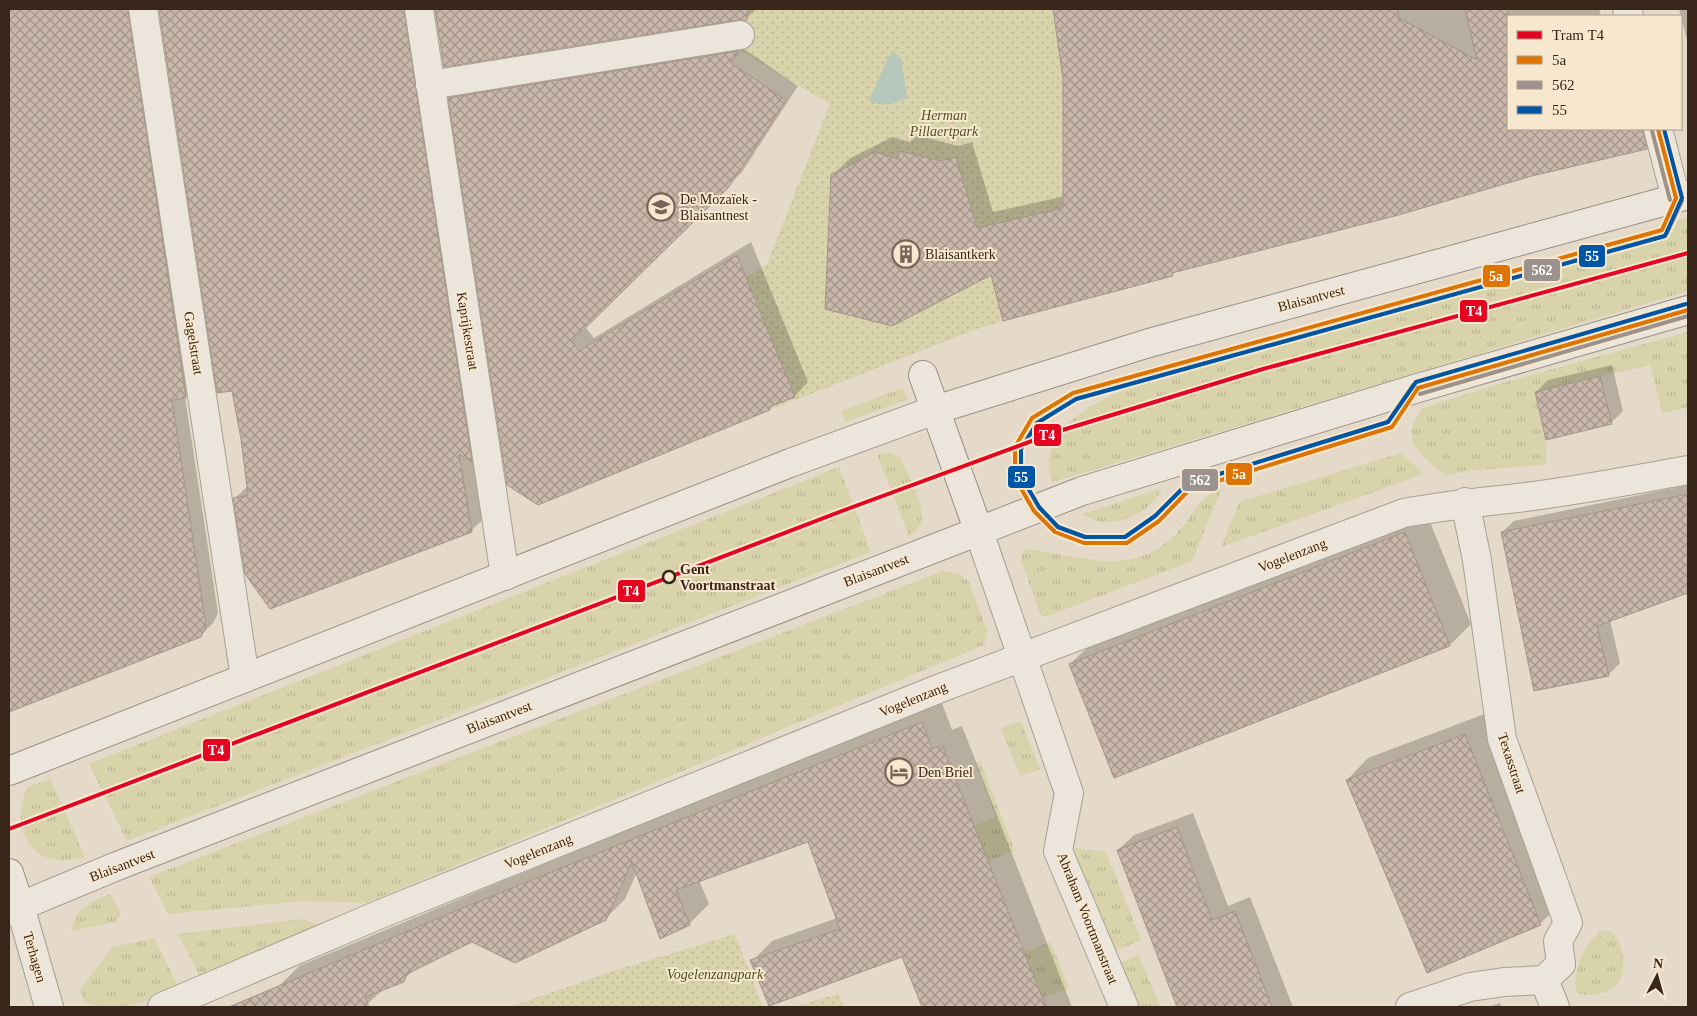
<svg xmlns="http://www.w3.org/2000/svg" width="1697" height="1016" viewBox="0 0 1697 1016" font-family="'Times New Roman',serif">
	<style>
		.grass { fill: url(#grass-tufts) }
		.park { fill: url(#park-dots) }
		.water { fill: #b6c8bb }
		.shadow { fill: #0003 }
		.building { fill: url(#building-cross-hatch); stroke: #a59589 }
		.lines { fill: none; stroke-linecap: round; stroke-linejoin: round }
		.street-casing { stroke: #a99f93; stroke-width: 30 }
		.secondary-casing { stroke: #998e83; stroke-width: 30 }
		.street { stroke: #ece5dc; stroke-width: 28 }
		.secondary { stroke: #ece5dc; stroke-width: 28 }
		.bus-1-casing { stroke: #f7e7ce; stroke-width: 8 }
		.bus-2-casing { stroke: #f7e7ce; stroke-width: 8 }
		.bus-3-casing { stroke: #f7e7ce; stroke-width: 8 }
		.bus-1 { stroke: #dd7403; stroke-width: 4 }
		.bus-2 { stroke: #9c928d; stroke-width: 4 }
		.bus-3 { stroke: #0056a4; stroke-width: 4 }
		.tram-1-casing { stroke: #f7e7ce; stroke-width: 8 }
		.tram-1 { stroke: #e40521; stroke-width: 4 }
		.stop-dot { fill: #f7e7ce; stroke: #38261b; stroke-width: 2.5 }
		.labels { text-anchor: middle; stroke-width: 4; stroke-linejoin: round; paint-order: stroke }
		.park-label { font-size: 14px; font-style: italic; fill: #4d5521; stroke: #f7e7ce }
		.poi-label { font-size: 14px; fill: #38261b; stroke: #f7e7ce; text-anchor: start }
		.street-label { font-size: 14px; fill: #38261b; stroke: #f7e7ce }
		.stop-label { font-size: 14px; font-weight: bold; fill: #38261b; stroke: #f7e7ce; text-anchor: start }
		.line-badge { stroke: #f7e7ce; stroke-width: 2 }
		.badge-label { font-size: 14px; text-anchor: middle; font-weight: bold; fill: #fff }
	</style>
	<defs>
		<pattern id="grass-tufts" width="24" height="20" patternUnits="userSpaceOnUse" patternTransform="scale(1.25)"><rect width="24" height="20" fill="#d8d3ab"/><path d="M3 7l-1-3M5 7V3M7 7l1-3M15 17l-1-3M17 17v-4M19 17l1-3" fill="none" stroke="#bab593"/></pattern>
		<pattern id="park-dots" width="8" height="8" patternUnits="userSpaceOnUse" patternTransform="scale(1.25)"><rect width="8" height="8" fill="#d8d3ab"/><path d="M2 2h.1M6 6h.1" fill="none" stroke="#bab593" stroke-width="1.8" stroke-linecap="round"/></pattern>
		<pattern id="building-cross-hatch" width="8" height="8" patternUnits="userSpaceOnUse" patternTransform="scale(1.25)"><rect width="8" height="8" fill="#c8b7aa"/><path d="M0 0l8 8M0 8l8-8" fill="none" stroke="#a3958a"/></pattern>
	</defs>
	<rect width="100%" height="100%" fill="#e5dac9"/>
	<g class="grass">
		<path d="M1688,217V291L1053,482C1039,454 1060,428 1082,412C1104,396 1135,386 1161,377C1211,360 1261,345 1312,330C1438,294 1563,256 1688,217Z"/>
		<path d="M1688,332V407L1662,413L1650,365L1535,392L1546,440V465L1464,471L1447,476C1434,465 1408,450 1412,430C1413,423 1419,415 1422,408L1499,384Z"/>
		<path d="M903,388L907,400L845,422L841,411Z"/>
		<path d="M888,453L900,457C909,477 938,522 909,536L877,454Z"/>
		<path d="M1401,453L1424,474L1221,547L1239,502Z"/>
		<path d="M839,467L871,552L127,841L89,764Z"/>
		<path d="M1162,488C1152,514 1107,534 1083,514Z"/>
		<path d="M1222,488L1192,561L1045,617L1040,614L1021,560L1023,552L1026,549C1082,555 1131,580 1177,533C1197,513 1191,502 1222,488Z"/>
		<path d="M943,571L959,574L969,582L987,631L984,645L367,903L302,901L168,914L149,877Z"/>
		<path d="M1021,721L1040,769L1020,776L1001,728Z"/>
		<path d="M980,761L1015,851L988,861L974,826L996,817L975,763Z"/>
		<path d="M51,779L85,857C35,873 7,832 28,787Z"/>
		<path d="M1075,848L1106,852L1141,940L1111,953L1074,864Z"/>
		<path d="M110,894L121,913L116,922L71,931C76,907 89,903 110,894Z"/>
		<path d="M303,919L324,927L201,979L178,934Z"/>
		<path d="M1602,931H1610C1624,942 1629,971 1616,985C1607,994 1587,998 1576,992C1573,971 1583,942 1602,931Z"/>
		<path d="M154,938L179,987C143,1003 125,1012 84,1003L80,989L113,947Z"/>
		<path d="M1051,942L1069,989L1042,998L1023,952Z"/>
		<path d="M1139,955L1160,1007H1132L1115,964Z"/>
	</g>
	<g class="park">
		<path d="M748,9H1052L1063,79L1062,207L979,232L1003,321L982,327L770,410L722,293L767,264L830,104L739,50Z"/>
		<path d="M735,934L763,1007H510L616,970Z"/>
		<path d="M838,994L844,1007H794Z"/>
	</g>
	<path class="water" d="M895,53L901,58L907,98C894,104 882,108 869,100L889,56Z"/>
	<g class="shadow">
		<path d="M9,9H141L198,385L185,397L218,613L213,623L200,636L13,709L9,706Z"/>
		<path d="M160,9H417L483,519L471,531L235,498L248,486L234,389L218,392Z"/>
		<path d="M434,9H756L745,19L737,18L445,66Z"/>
		<path d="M1054,9H1599L1601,16H1508V129H1631L1633,138L1532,175L1176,271L1172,275L991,274L833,175L849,159L892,137L910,142L917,135L958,146L972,142L993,212L1065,196V79Z"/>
		<path d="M1679,9H1688V44Z"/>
		<path d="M750,38L744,49L798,86L742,172L585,327L594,338L751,242L808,382L795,396L775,403L770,409L538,503L450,98L463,85Z"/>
		<path d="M1612,365L1623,411L1611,423L1536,392L1548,380Z"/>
		<path d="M1688,485V591L1610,620L1620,663L1608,675L1502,532L1514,521Z"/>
		<path d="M1426,512L1471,624L1450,645L1070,664L1092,643Z"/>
		<path d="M942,703L952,730L962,726L1072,1007H923L903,956L752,961L772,941L837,918L809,840L699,880L709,904L689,924L637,872L625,899L605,919L472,941L415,969L403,980L386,987L364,1007H288L279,986L299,966L623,831Z"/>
		<path d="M1487,713L1562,902L1540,924L1347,780L1368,758Z"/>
		<path d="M1193,813L1228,906L1250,897L1293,1007H1178L1118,850L1134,835Z"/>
		<path d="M1500,1003L1502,1007H1488Z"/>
	</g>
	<g class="building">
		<path d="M9,9H128L186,398L172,400L206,626L201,637L9,712Z"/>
		<path d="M159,9H404L472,462L459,454L472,532L270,609L245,574L233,498L248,495L241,439L232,391L217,393Z"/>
		<path d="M435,9H748L746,21L738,20L444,67Z"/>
		<path d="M1053,9H1397L1399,18L1477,60L1465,9H1508V129H1643L1647,149L1532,176L1395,216L1172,273L1173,276L1003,321L991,275L892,326L825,309L831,175L875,152L898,159L900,151L941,161L956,157L977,228L1063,208V79Z"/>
		<path d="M739,51L731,63L786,100L728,188L572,341L579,351L737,255L795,397L769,407L770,410L538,505L507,485L448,98Z"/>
		<path d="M1600,376L1612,424L1546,440L1535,392Z"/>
		<path d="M1688,494V593L1597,626L1609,676L1534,691L1501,532Z"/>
		<path d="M1405,532L1450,646L1114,778L1069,664Z"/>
		<path d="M922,722L932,749L942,745L1046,1007H922L902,957L769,1006L750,960L840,929L808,842L676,890L690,925L660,939L632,862L606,920L515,963L472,942L407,974L404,982L365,997L369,1007H229L460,909Z"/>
		<path d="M1465,734L1541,925L1427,973L1346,780Z"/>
		<path d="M1177,827L1212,920L1235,911L1272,1007H1177L1117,850Z"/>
	</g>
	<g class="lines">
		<g class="street-casing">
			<g id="street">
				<path d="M143,9L245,678"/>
				<path d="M419,9L505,576"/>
				<path d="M1627,9L1629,16"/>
				<path d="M430,85L740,35"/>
				<path d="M1658,129L1676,198"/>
				<path d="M1465,502L1477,560L1502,739L1568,923L1558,941L1561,964L1544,980"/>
				<path d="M979,532L1069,793L1058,851L1124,1007"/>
				<path d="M20,906L49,1007"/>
				<path d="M1544,980L1555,1007"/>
				<path d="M162,1007L383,913L938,689L1404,513C1442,506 1479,502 1518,498C1575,491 1632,480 1688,470"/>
				<path d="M1410,1007L1470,987L1504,982L1544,980"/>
			</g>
		</g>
		<g class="secondary-casing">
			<g id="secondary">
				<path d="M923,375L979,532"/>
				<path d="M9,771L790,463L935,410L1149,343L1688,195"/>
				<path d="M9,873L20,906"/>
				<path d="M9,911L117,866L1082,491L1418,388L1688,310"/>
			</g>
		</g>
		<use href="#street" class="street"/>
		<use href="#secondary" class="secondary"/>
		<g class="bus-1-casing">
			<g id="bus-1">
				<path d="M1658,129L1676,198"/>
				<path d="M1418,388L1392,427L1189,490L1159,521L1127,543H1084L1055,532L1034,511L1015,478V447L1032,418L1073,393L1662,230L1676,198"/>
				<path d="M1418,388L1688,310"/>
			</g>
		</g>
		<g class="bus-2-casing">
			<g id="bus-2">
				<path d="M1652,131L1670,200"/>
				<path d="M1413,385L1388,422L1187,484L1155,516L1125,537H1085L1058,527L1039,507L1021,476V449L1037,423L1076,399L1664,236L1667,233L1682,201"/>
				<path d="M1420,394L1688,316"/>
			</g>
		</g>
		<g class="bus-3-casing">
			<path id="bus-3" d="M1664,129L1682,198L1665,236L1076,399L1037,423L1021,449V476L1039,507L1058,527L1085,537H1125L1155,516L1187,484L1388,422L1416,382L1686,304"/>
		</g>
		<use href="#bus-1" class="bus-1"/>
		<use href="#bus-2" class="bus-2"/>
		<use href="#bus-3" class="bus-3"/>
		<g class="tram-1-casing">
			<path id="tram-1" d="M9,829L850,508L1056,432L1263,369L1688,253"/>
		</g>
		<use href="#tram-1" class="tram-1"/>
	</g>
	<defs>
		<g id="school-ring" transform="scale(1.4375)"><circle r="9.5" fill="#f7e7ce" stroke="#756558" stroke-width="1.5"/><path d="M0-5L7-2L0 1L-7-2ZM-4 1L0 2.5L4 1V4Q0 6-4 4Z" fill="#756558"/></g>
		<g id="building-ring" transform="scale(1.4375)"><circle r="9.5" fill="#f7e7ce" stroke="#756558" stroke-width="1.5"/><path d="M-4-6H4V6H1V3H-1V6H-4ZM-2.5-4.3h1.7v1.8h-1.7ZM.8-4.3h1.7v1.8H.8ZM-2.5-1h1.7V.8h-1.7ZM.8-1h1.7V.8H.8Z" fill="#756558"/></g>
		<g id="hotel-ring" transform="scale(1.4375)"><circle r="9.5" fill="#f7e7ce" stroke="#756558" stroke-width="1.5"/><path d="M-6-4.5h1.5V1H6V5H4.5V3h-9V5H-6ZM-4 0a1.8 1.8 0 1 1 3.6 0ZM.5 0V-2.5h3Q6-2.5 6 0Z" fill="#756558"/></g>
	</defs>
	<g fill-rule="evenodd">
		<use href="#school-ring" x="661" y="207"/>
		<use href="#building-ring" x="906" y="254"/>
		<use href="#hotel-ring" x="899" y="772"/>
	</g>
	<circle class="stop-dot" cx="669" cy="577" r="6"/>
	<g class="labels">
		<g class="park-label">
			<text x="944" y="120">Herman<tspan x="944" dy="16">Pillaertpark</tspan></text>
			<text x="715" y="979">Vogelenzangpark</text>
		</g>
		<g class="poi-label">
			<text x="680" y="204">De Mozaïek -<tspan x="680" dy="16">Blaisantnest</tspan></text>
			<text x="925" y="259">Blaisantkerk</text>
			<text x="918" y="777">Den Briel</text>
		</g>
		<g class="street-label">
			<text transform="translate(1311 298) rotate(-15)" y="5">Blaisantvest</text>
			<text transform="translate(468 331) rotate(81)" y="5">Kaprijkestraat</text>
			<text transform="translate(194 343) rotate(81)" y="5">Gagelstraat</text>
			<text transform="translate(1292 555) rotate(-21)" y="5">Vogelenzang</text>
			<text transform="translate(876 570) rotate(-21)" y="5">Blaisantvest</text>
			<text transform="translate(913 699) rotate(-22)" y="5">Vogelenzang</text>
			<text transform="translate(499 717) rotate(-21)" y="5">Blaisantvest</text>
			<text transform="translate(1512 763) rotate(72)" y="5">Texasstraat</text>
			<text transform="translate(538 851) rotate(-22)" y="5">Vogelenzang</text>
			<text transform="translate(122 865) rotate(-21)" y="5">Blaisantvest</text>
			<text transform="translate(1088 918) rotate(68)" y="5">Abraham Voortmanstraat</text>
			<text transform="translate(35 957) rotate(74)" y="5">Terhagen</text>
		</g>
		<g class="stop-label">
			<text x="680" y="574">Gent<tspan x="680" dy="16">Voortmanstraat</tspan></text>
		</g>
	</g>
	<g class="line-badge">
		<rect x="1578" y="244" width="28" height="24" rx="5" fill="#0056a4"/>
		<rect x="1523" y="258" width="38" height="24" rx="5" fill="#9c928d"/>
		<rect x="1482" y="264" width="29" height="24" rx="5" fill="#dd7403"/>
		<rect x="1459" y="299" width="29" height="24" rx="5" fill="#e40521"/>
		<rect x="1033" y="423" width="29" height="24" rx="5" fill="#e40521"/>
		<rect x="1225" y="462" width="28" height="24" rx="5" fill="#dd7403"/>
		<rect x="1007" y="465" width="29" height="24" rx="5" fill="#0056a4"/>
		<rect x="1181" y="468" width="38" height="24" rx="5" fill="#9c928d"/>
		<rect x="617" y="579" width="29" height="24" rx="5" fill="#e40521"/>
		<rect x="202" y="738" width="29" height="24" rx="5" fill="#e40521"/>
	</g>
	<g class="badge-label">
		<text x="1592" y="261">55</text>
		<text x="1542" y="275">562</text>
		<text x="1496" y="281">5a</text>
		<text x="1474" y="316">T4</text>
		<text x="1047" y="440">T4</text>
		<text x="1239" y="479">5a</text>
		<text x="1021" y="482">55</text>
		<text x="1200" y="485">562</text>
		<text x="631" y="596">T4</text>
		<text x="216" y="755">T4</text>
	</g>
	<rect width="1697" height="1016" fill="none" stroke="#38261b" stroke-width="20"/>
	<rect x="1507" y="15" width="175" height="115" fill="#f7e7ce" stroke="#ab9a86"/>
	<rect x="1517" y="31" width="25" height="8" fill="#e40521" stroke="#ab9a86"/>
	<text x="1552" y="40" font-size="15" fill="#38261b">Tram T4</text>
	<rect x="1517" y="56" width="25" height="8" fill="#dd7403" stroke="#ab9a86"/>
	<text x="1552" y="65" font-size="15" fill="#38261b">5a</text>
	<rect x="1517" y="81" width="25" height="8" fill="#9c928d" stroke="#ab9a86"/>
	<text x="1552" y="90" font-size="15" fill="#38261b">562</text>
	<rect x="1517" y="106" width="25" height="8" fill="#0056a4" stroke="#ab9a86"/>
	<text x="1552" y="115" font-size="15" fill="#38261b">55</text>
	<g transform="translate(1657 976) rotate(6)" stroke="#f7e7ce" stroke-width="4" paint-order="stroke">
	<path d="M0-4L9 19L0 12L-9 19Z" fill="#38261b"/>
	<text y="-8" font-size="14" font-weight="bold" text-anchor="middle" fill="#38261b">N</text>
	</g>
</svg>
